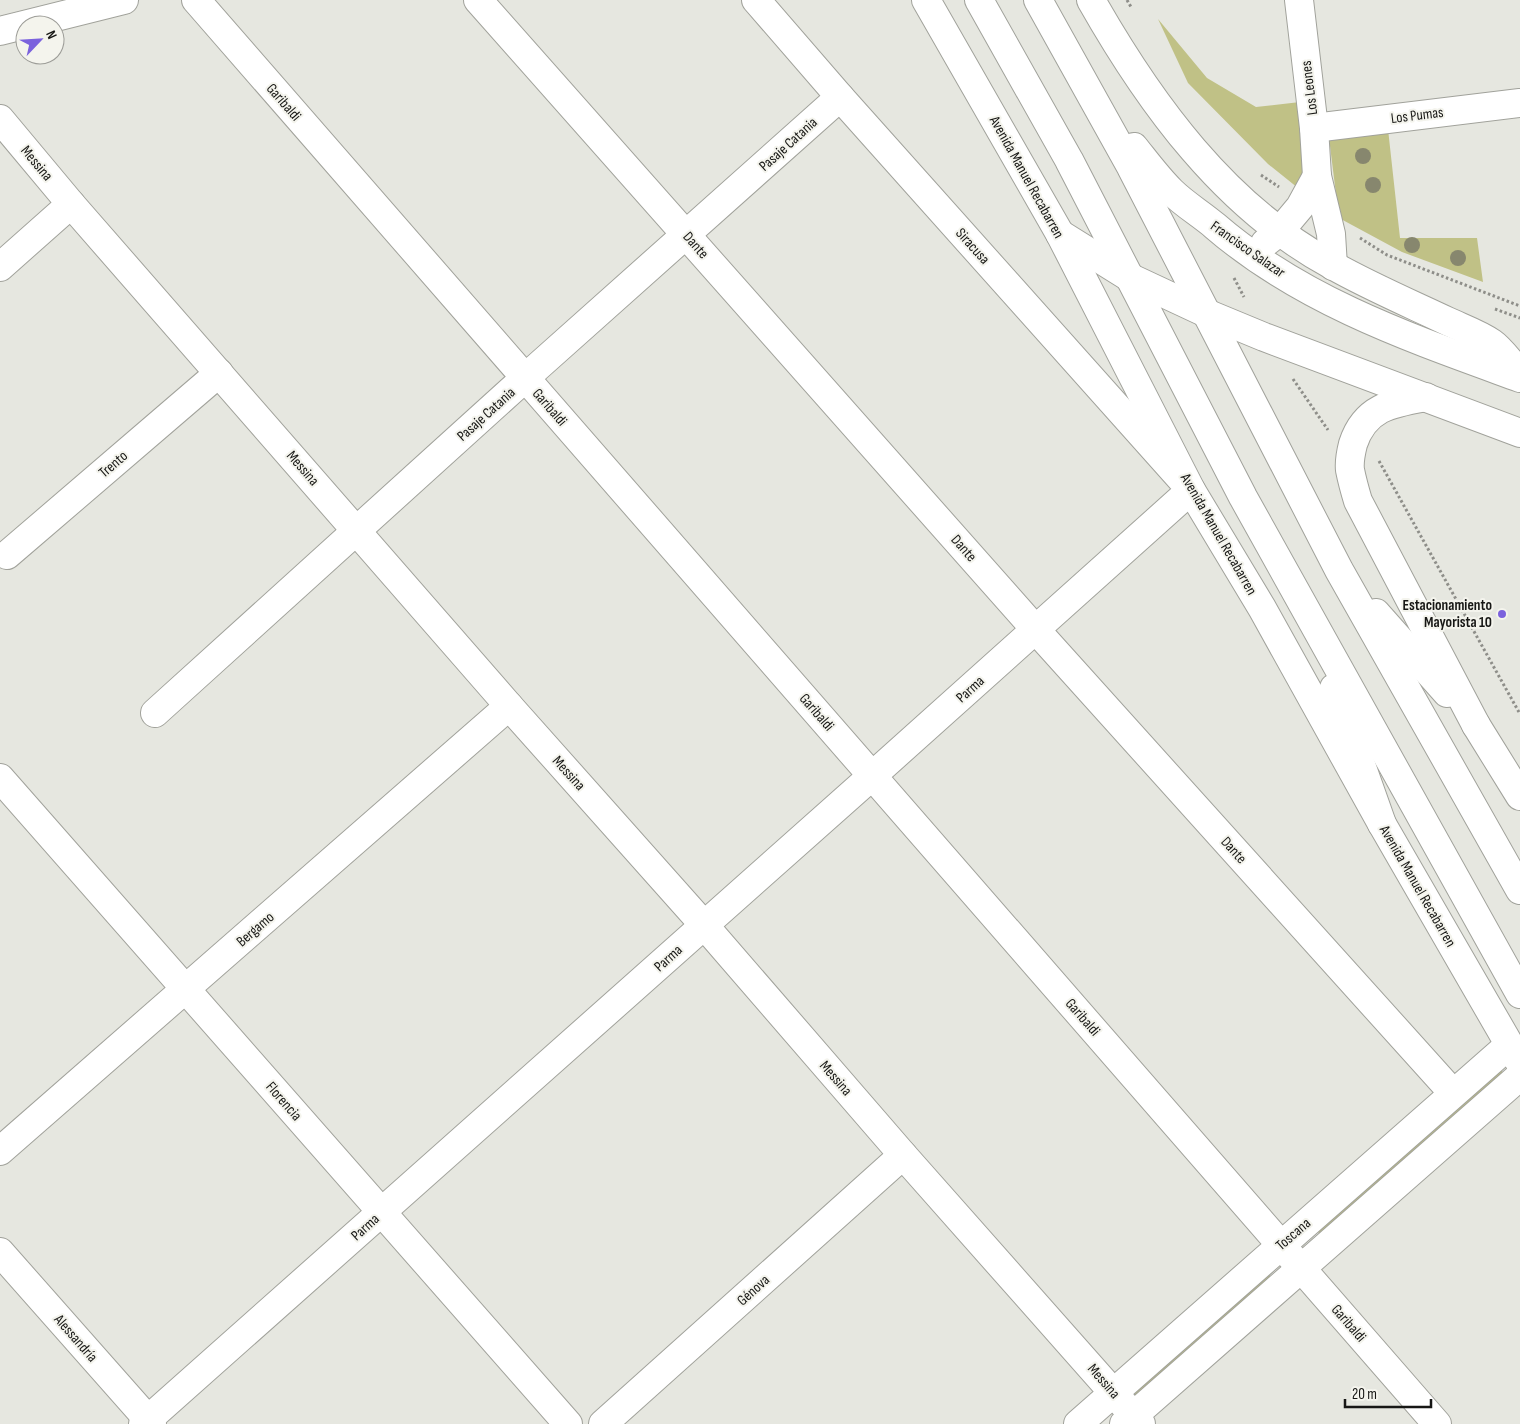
<svg xmlns="http://www.w3.org/2000/svg" width="1520" height="1424" viewBox="0 0 1520 1424" font-family="'Sofia Sans Condensed',sans-serif">
	<style>
		.green { fill: #c0c186 }
		.lines { fill: none; stroke-linecap: round; stroke-linejoin: round }
		.minor-casing { stroke: #a1a29b; stroke-width: 30 }
		.tertiary-casing { stroke: #a1a29b; stroke-width: 30 }
		.primary-casing { stroke: #a1a29b; stroke-width: 30 }
		.path { stroke: #8e8e89; stroke-width: 3; stroke-dasharray: 2.5 2.5; stroke-linecap: butt }
		.minor { stroke: #fff; stroke-width: 28 }
		.tertiary { stroke: #fff; stroke-width: 28 }
		.primary { stroke: #fff; stroke-width: 28 }
		.tree { fill: #87876e }
		.poi-dot { fill: #7b62dd; stroke: #f4f4ed; stroke-width: 2 }
		.labels { text-anchor: middle; stroke-width: 4; stroke-linejoin: round; paint-order: stroke }
		.street-label { font-size: 15px; fill: #171715; stroke: #f4f4ed }
		.poi-label { font-size: 15px; font-weight: bold; fill: #171715; stroke: #f4f4ed; text-anchor: end }
	</style>
	<rect width="100%" height="100%" fill="#e6e7e0"/>
	<g class="green">
		<path d="M1158,19L1207,78L1256,107L1300,102L1312,179L1298,188L1268,164L1188,83Z"/>
		<path d="M1388,129L1400,238H1477L1483,282L1402,252L1339,218L1329,138Z"/>
		<path d="M1501,1068L1503,1074L1320,1234L1316,1230Z"/>
		<path d="M1268,1273L1272,1278L1134,1398L1130,1394Z"/>
	</g>
	<g class="lines">
		<g class="minor-casing">
			<g id="minor">
				<path d="M196,0L1437,1424"/>
				<path d="M478,0L1036,630L1453,1093"/>
				<path d="M926,0L1060,234L1191,490L1262,608L1382,824L1520,1063"/>
				<path d="M1091,0C1150,104 1225,207 1332,265C1369,286 1409,303 1447,321C1462,328 1479,334 1492,343C1502,350 1511,364 1520,373"/>
				<path d="M1299,0L1314,128L1317,176L1331,234L1333,266"/>
				<path d="M0,119L71,204L509,706L704,925L903,1155L1141,1424"/>
				<path d="M1314,128L1520,103"/>
				<path d="M1265,243L1279,232L1300,207L1317,176"/>
				<path d="M0,267L71,204"/>
				<path d="M7,555L219,373"/>
				<path d="M155,713L525,378L840,97"/>
				<path d="M1476,725L1520,796"/>
				<path d="M0,778L568,1424"/>
				<path d="M0,1151L509,706"/>
				<path d="M0,1252L152,1424"/>
				<path d="M143,1424L872,776L1191,490L840,97L756,0"/>
				<path d="M603,1424L903,1155"/>
				<path d="M1078,1424L1509,1045"/>
				<path d="M1124,1424L1520,1076"/>
			</g>
		</g>
		<g class="tertiary-casing">
			<path id="tertiary" d="M0,31L124,0"/>
		</g>
		<g class="primary-casing">
			<g id="primary">
				<path d="M979,0L1069,160L1243,497L1520,994"/>
				<path d="M1038,0L1131,167L1339,570L1520,890"/>
				<path d="M1134,147C1146,162 1157,177 1171,191C1184,204 1201,214 1215,226C1303,302 1413,339 1520,378"/>
				<path d="M1060,234L1129,277L1206,313L1264,337L1520,433"/>
				<path d="M1426,397C1392,403 1365,407 1353,444C1351,452 1349,462 1350,470C1352,480 1355,491 1358,501L1476,725"/>
				<path d="M1376,613L1447,693"/>
				<path d="M1334,688L1382,824"/>
			</g>
		</g>
		<g class="path">
			<path d="M1127,0L1131,7"/>
			<path d="M1261,175L1279,187"/>
			<path d="M1360,238L1387,255L1520,306"/>
			<path d="M1234,278L1244,297"/>
			<path d="M1495,309L1520,318"/>
			<path d="M1293,379L1328,430"/>
			<path d="M1379,461L1520,714"/>
		</g>
		<use href="#minor" class="minor"/>
		<use href="#tertiary" class="tertiary"/>
		<use href="#primary" class="primary"/>
	</g>
	<g class="tree">
		<circle cx="1363" cy="156" r="8"/>
		<circle cx="1373" cy="185" r="8"/>
		<circle cx="1412" cy="245" r="8"/>
		<circle cx="1458" cy="258" r="8"/>
	</g>
	<circle class="poi-dot" cx="1502" cy="614" r="5"/>
	<g class="labels">
		<g class="street-label">
			<text transform="translate(1309 88) rotate(-97)" y="5">Los Leones</text>
			<text transform="translate(284 102) rotate(49)" y="5">Garibaldi</text>
			<text transform="translate(1417 115) rotate(-7)" y="5">Los Pumas</text>
			<text transform="translate(788 144) rotate(-42)" y="5">Pasaje Catania</text>
			<text transform="translate(37 163) rotate(50)" y="5">Messina</text>
			<text transform="translate(1027 177) rotate(61)" y="5">Avenida Manuel Recabarren</text>
			<text transform="translate(696 245) rotate(49)" y="5">Dante</text>
			<text transform="translate(973 246) rotate(48)" y="5">Siracusa</text>
			<text transform="translate(1248 249) rotate(35)" y="5">Francisco Salazar</text>
			<text transform="translate(550 407) rotate(49)" y="5">Garibaldi</text>
			<text transform="translate(486 414) rotate(-42)" y="5">Pasaje Catania</text>
			<text transform="translate(113 464) rotate(-41)" y="5">Trento</text>
			<text transform="translate(303 468) rotate(49)" y="5">Messina</text>
			<text transform="translate(1219 534) rotate(60)" y="5">Avenida Manuel Recabarren</text>
			<text transform="translate(964 548) rotate(49)" y="5">Dante</text>
			<text transform="translate(970 689) rotate(-42)" y="5">Parma</text>
			<text transform="translate(817 712) rotate(49)" y="5">Garibaldi</text>
			<text transform="translate(569 773) rotate(48)" y="5">Messina</text>
			<text transform="translate(1234 850) rotate(48)" y="5">Dante</text>
			<text transform="translate(1418 886) rotate(60)" y="5">Avenida Manuel Recabarren</text>
			<text transform="translate(255 929) rotate(-41)" y="5">Bergamo</text>
			<text transform="translate(668 958) rotate(-42)" y="5">Parma</text>
			<text transform="translate(1083 1017) rotate(49)" y="5">Garibaldi</text>
			<text transform="translate(836 1078) rotate(49)" y="5">Messina</text>
			<text transform="translate(284 1101) rotate(49)" y="5">Florencia</text>
			<text transform="translate(365 1227) rotate(-42)" y="5">Parma</text>
			<text transform="translate(1293 1234) rotate(-41)" y="5">Toscana</text>
			<text transform="translate(753 1290) rotate(-42)" y="5">Génova</text>
			<text transform="translate(1349 1323) rotate(49)" y="5">Garibaldi</text>
			<text transform="translate(76 1338) rotate(49)" y="5">Alessandría</text>
			<text transform="translate(1104 1381) rotate(49)" y="5">Messina</text>
		</g>
		<g class="poi-label">
			<text x="1492" y="610">Estacionamiento<tspan x="1492" dy="17">Mayorista 10</tspan></text>
		</g>
	</g>
	<g transform="translate(40 40) rotate(65)"><circle r="24" fill="#f4f4ed" stroke="#9c9c97"/>
	<path d="M0-4L9 19L0 12L-9 19Z" fill="#7b62dd"/>
	<text y="-8" font-size="14" font-weight="bold" text-anchor="middle" fill="#171715">N</text>
	</g>
	<path d="M1345 1399v8h86v-8" fill="none" stroke="#171715" stroke-width="2.5"/>
	<text x="1352" y="1399" font-size="15" fill="#171715" stroke="#f4f4ed" stroke-width="4" paint-order="stroke">20 m</text>
</svg>
